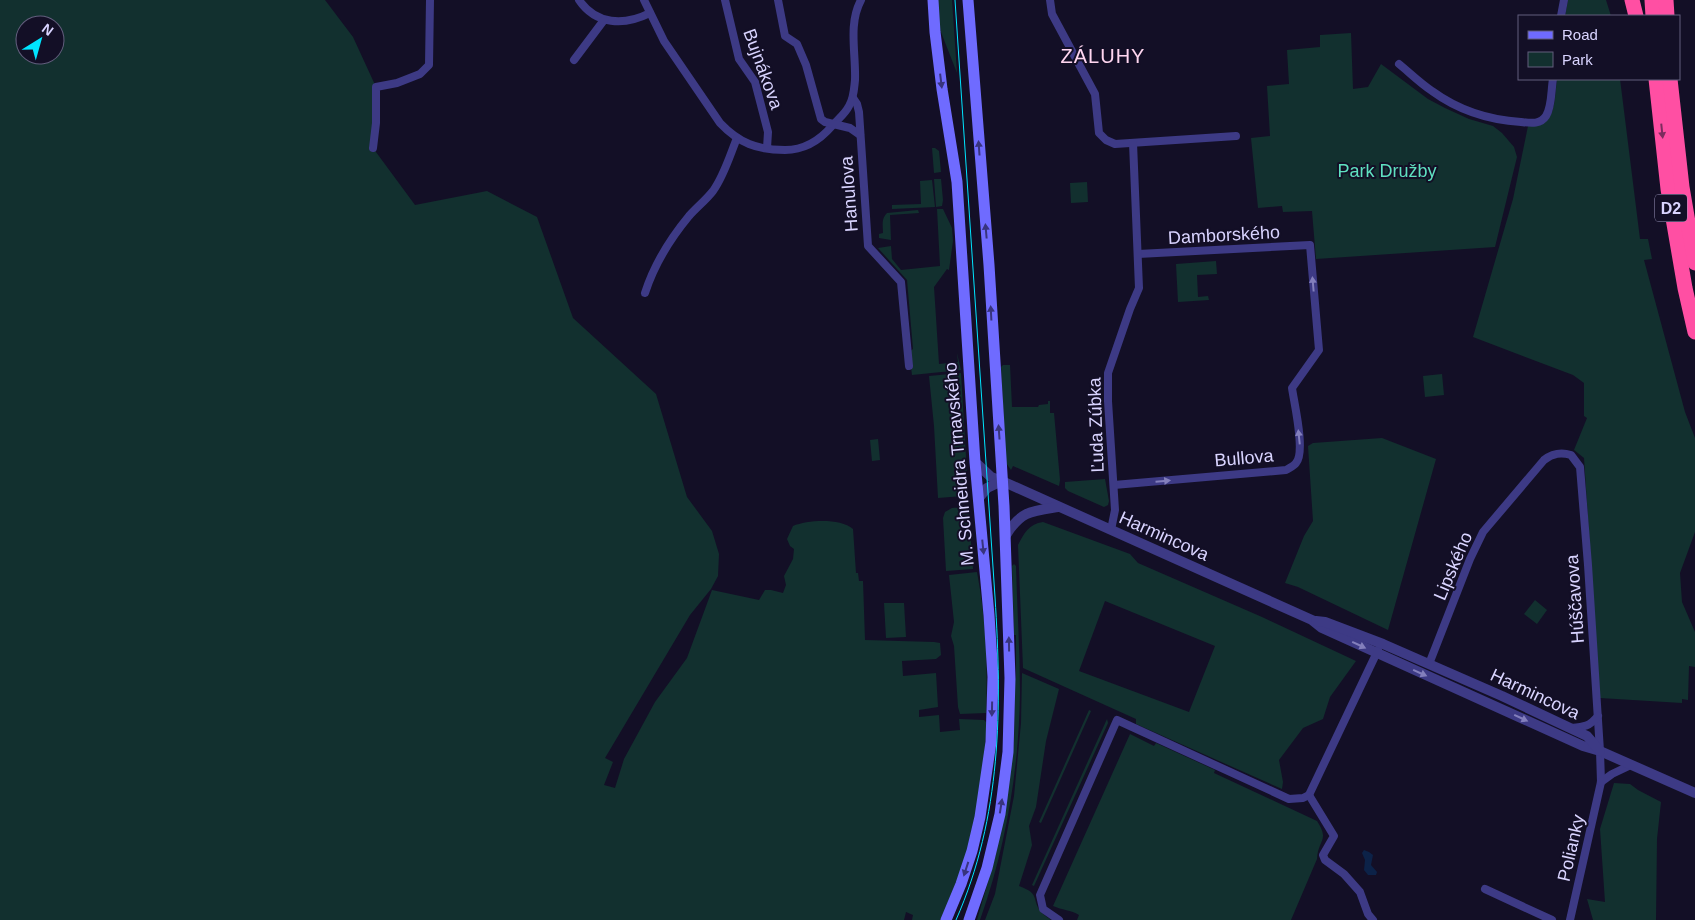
<svg xmlns="http://www.w3.org/2000/svg" width="1695" height="920" viewBox="0 0 1695 920" font-family="Helvetica,sans-serif">
	<style>
		.green { fill: #12302f; fill-rule: evenodd }
		.water { fill: #0c2248 }
		.lines { fill: none; stroke-linecap: round; stroke-linejoin: round }
		.minor { stroke: #3d3a85; stroke-width: 8 }
		.tertiary { stroke: #3d3a85; stroke-width: 10 }
		.secondary { stroke: #6f6bff; stroke-width: 11 }
		.motorway { stroke: #ff4fa3; stroke-width: 15 }
		.tram { stroke: #00e5ff; stroke-width: 1 }
		.oneway { fill: #38347d }
		.oneway2 { fill: #7d2c5e }
		.oneway3 { fill: #837fbc }
		.labels { text-anchor: middle; stroke-width: 4; stroke-linejoin: round; paint-order: stroke }
		.shield { fill: #130f26; stroke: #9e99be; stroke-width: 1 }
		.shield-label { font-size: 16px; font-weight: bold; fill: #d9d4ff }
		.street-label { font-size: 18px; fill: #d9d4ff; stroke: #130f26 }
		.park-label { font-size: 18px; fill: #5fe0c0; stroke: #130f26 }
		.quarter-label { font-size: 20px; letter-spacing: 1px; fill: #ffd6f0; stroke: #130f26 }
	</style>
	<rect width="100%" height="100%" fill="#130f26"/>
	<g class="green">
		<path d="M0,0H325L353,37L376,87L373,148L415,205L487,191L537,217L573,318L656,394L687,497L712,531L719,554L718,576L711,589L690,615L605,758L613,762L604,785L615,788L624,759L655,702L687,658L712,590L759,600L765,590H771L783,593L786,585L784,576L793,559L794,549L790,546L787,539L793,526C808,520 840,518 853,529L856,573H858L859,581H863L865,640L934,642L940,643L941,655L936,659L902,661L903,676L936,673L938,707L919,710V717L939,715L940,732L960,730L959,719L984,720L987,723L984,757L977,808L964,862L941,920H912L913,915L906,912L904,920H0ZM25,25H55V55H25Z"/>
		<path d="M937,0H952L957,73L939,27Z"/>
		<path d="M1568,0H1606L1611,16H1565Z"/>
		<path d="M1351,33L1353,89L1368,87L1381,64L1428,99L1445,108L1469,119L1493,126L1502,133L1514,147L1517,157L1495,247L1316,259L1312,211L1283,212L1282,206L1258,208L1251,138L1270,136L1267,86L1289,84L1287,50L1320,47V35Z"/>
		<path d="M1557,79H1620L1640,239H1648L1652,259L1644,260L1685,412L1695,438V532L1680,573L1682,602L1695,632V667L1689,666L1688,700L1682,699V703L1600,698L1584,458L1574,450L1587,418L1584,416V383L1573,375L1473,337L1513,199L1528,126C1557,127 1554,101 1557,79Z"/>
		<path d="M932,148H935L939,151L941,172L934,173Z"/>
		<path d="M934,179H941L943,200L942,206L936,207Z"/>
		<path d="M932,180L935,207L892,209V205L921,204L920,181Z"/>
		<path d="M1087,182L1088,202L1071,203L1070,183Z"/>
		<path d="M937,209H943L952,228L953,241L949,270L947,269L934,287L939,364L958,362L957,353L961,370L912,375L909,352L913,349L907,280L878,248L891,246L892,259L901,270L940,266Z"/>
		<path d="M918,210L919,213L890,215L891,240L879,238V234L883,233C883,225 881,219 887,213Z"/>
		<path d="M1216,261L1217,274L1197,275L1198,297L1208,296L1209,300L1178,302L1176,264Z"/>
		<path d="M1003,365H1010L1012,407H1038L1039,405L1048,404V401H1050V413H1054L1060,480L1059,486L1013,466L1011,470L1006,463L1001,367Z"/>
		<path d="M961,373L968,491L963,496L938,498L934,426L929,376Z"/>
		<path d="M1442,374L1444,395L1425,397L1423,376Z"/>
		<path d="M1382,438L1436,459L1388,630L1298,587L1285,583L1304,536L1313,521L1308,446L1313,443Z"/>
		<path d="M878,439L880,460L872,461L870,440Z"/>
		<path d="M1105,479L1109,501L1108,505L1104,507L1068,491L1065,488V482Z"/>
		<path d="M952,508C959,507 965,508 969,515L973,569L946,571L943,518L945,512Z"/>
		<path d="M1043,522L1130,554L1138,563L1262,617L1356,661L1330,697L1323,719L1303,728L1279,760L1283,782L1282,789L1136,724V719L1023,668L1018,545C1024,533 1029,524 1043,522ZM1105,601L1215,646L1189,712L1079,671Z"/>
		<path d="M1014,564L1016,566C1017,608 1020,650 1020,692C1019,769 1006,847 980,920H977L996,854L1014,742L1015,679L1016,678V635H1014L1012,566Z"/>
		<path d="M977,572C986,619 988,667 986,713L960,714L958,707L954,646L951,636L954,622L949,575Z"/>
		<path d="M1535,600L1547,610L1537,624L1524,614Z"/>
		<path d="M884,603H904L906,637L886,638Z"/>
		<path d="M1022,673L1059,689L1046,741L1036,807L1029,826L1032,845L1019,886C1041,894 1031,899 1041,912C1044,915 1048,918 1051,920H985L995,894L1014,796L1021,723Z"/>
		<path d="M1089,710L1091,711L1041,823L1039,822Z"/>
		<path d="M1107,719L1108,723L1034,886L1032,885Z"/>
		<path d="M1130,734L1154,746L1156,743L1215,770L1214,773L1317,821C1330,841 1318,839 1317,859L1291,920H1077L1079,915C1071,910 1062,910 1053,906Z"/>
		<path d="M1614,783L1630,784L1638,790L1661,802L1657,839L1656,920H1593L1587,899L1605,902L1600,829Z"/>
	</g>
	<path class="water" d="M1364,850L1369,852L1373,855L1371,865L1377,872L1376,875H1368L1364,870L1365,860L1362,853Z"/>
	<g class="lines">
		<g class="minor">
			<path d="M579,0C596,25 624,26 650,13"/>
			<path d="M644,0L664,41L720,123C739,143 757,150 785,150C804,150 820,140 832,126C838,119 845,114 849,106C854,98 854,89 855,80C856,53 848,24 861,0"/>
			<path d="M725,0L739,59L755,82L768,132L767,148"/>
			<path d="M778,0L785,36L797,44L806,65L821,119L825,122L850,128L860,135"/>
			<path d="M1050,0L1052,14L1095,94L1099,133L1106,140L1115,144L1236,136"/>
			<path d="M1561,16L1564,0"/>
			<path d="M574,60L604,20"/>
			<path d="M1399,64C1410,73 1420,83 1432,91C1458,110 1489,120 1521,122C1530,123 1540,125 1546,116C1552,107 1551,90 1553,79"/>
			<path d="M853,98L857,104L859,112L868,246L901,282L909,366"/>
			<path d="M373,148L376,123V87L397,83L420,74L429,65L430,0"/>
			<path d="M645,293C654,265 670,239 689,216C697,207 706,200 713,191C724,176 730,155 737,138"/>
			<path d="M1114,485L1286,470C1289,468 1294,466 1296,463C1306,452 1294,403 1292,388L1319,350L1310,245L1138,254"/>
			<path d="M1111,530L1115,510L1108,401V373L1130,309L1139,288L1133,143"/>
			<path d="M1429,664L1470,559L1483,532L1544,460C1553,453 1561,452 1571,455L1580,467L1588,565L1600,751L1601,782L1570,920"/>
			<path d="M1570,728C1584,727 1589,727 1598,716"/>
			<path d="M1601,782L1612,774L1631,765"/>
			<path d="M1309,795L1334,836L1323,855L1325,860L1344,874L1360,892L1368,914L1373,920"/>
			<path d="M1485,889L1552,920"/>
			<path d="M1059,920L1043,909L1040,895L1117,720L1289,799L1303,798L1309,795L1378,650"/>
		</g>
		<g class="tertiary">
			<path d="M975,462L991,477L1002,481L1312,620L1322,628L1583,746L1600,751L1695,793"/>
			<path d="M978,499L987,488L1002,481"/>
			<path d="M1006,535C1021,511 1031,511 1058,507"/>
			<path d="M1316,621L1325,622L1383,644L1502,696L1587,736L1600,751"/>
		</g>
		<g class="secondary">
			<path d="M933,0L935,32L942,89L957,182L975,462L989,615L993,677L991,742L980,817L972,851L961,884L946,920"/>
			<path d="M968,0L989,265L1004,506L1010,678L1008,752L1000,814L987,868L969,920"/>
		</g>
		<g class="motorway">
			<path d="M1632,0L1636,16"/>
			<path d="M1652,0L1653,16"/>
			<path d="M1666,0L1667,16"/>
			<path d="M1656,79L1668,189L1685,288L1695,332"/>
			<path d="M1670,79L1682,187L1695,263"/>
		</g>
		<path class="tram" d="M955,0L995,597C1002,708 1002,816 956,920"/>
	</g>
	<defs><path id="oneway-solid" d="M-6-.8H1V-3.2L6.5 0L1 3.2V.8H-6Z" transform="scale(1.25)"/></defs>
	<g class="oneway">
		<use href="#oneway-solid" transform="translate(941 81) rotate(83)"/>
		<use href="#oneway-solid" transform="translate(979 148) rotate(-94)"/>
		<use href="#oneway-solid" transform="translate(986 231) rotate(-95)"/>
		<use href="#oneway-solid" transform="translate(991 313) rotate(-93)"/>
		<use href="#oneway-solid" transform="translate(999 432) rotate(-94)"/>
		<use href="#oneway-solid" transform="translate(983 547) rotate(84)"/>
		<use href="#oneway-solid" transform="translate(1009 644) rotate(-91)"/>
		<use href="#oneway-solid" transform="translate(992 709) rotate(91)"/>
		<use href="#oneway-solid" transform="translate(1001 806) rotate(-81)"/>
		<use href="#oneway-solid" transform="translate(966 869) rotate(108)"/>
	</g>
	<use class="oneway2" href="#oneway-solid" transform="translate(1662 131) rotate(84)"/>
	<g class="oneway3">
		<use href="#oneway-solid" transform="translate(1313 284) rotate(-95)"/>
		<use href="#oneway-solid" transform="translate(1299 437) rotate(-96)"/>
		<use href="#oneway-solid" transform="translate(1163 481) rotate(-5)"/>
		<use href="#oneway-solid" transform="translate(1359 645) rotate(25)"/>
		<use href="#oneway-solid" transform="translate(1420 673) rotate(24)"/>
		<use href="#oneway-solid" transform="translate(1521 718) rotate(25)"/>
	</g>
	<g class="labels">
		<rect class="shield" x="1655" y="194.5" width="32" height="27" rx="4"/>
		<g class="shield-label">
			<text x="1671" y="214">D2</text>
		</g>
		<g class="street-label">
			<text transform="translate(763 69) rotate(70)" y="6">Bujnákova</text>
			<text transform="translate(849 194) rotate(-94)" y="6">Hanulova</text>
			<text transform="translate(1224 235) rotate(-3)" y="6">Damborského</text>
			<text transform="translate(1096 425) rotate(-92)" y="6">Ľuda Zúbka</text>
			<text transform="translate(1244 458) rotate(-5)" y="6">Bullova</text>
			<text transform="translate(959 464) rotate(-95)" y="6">M. Schneidra Trnavského</text>
			<text transform="translate(1164 536) rotate(24)" y="6">Harmincova</text>
			<text transform="translate(1453 566) rotate(-67)" y="6">Lipského</text>
			<text transform="translate(1575 599) rotate(-94)" y="6">Húščavova</text>
			<text transform="translate(1535 694) rotate(25)" y="6">Harmincova</text>
			<text transform="translate(1571 848) rotate(-77)" y="6">Polianky</text>
		</g>
		<g class="park-label">
			<text x="1387" y="177">Park Družby</text>
		</g>
		<g class="quarter-label">
			<text x="1103" y="63">ZÁLUHY</text>
		</g>
	</g>
	<rect x="1518" y="15" width="162" height="65" fill="#130f26" stroke="#625e7d"/>
	<rect x="1528" y="31" width="25" height="8" fill="#6f6bff" stroke="#625e7d"/>
	<text x="1562" y="40" font-size="15" fill="#d9d4ff">Road</text>
	<rect x="1528" y="52" width="25" height="15" fill="#12302f" stroke="#625e7d"/>
	<text x="1562" y="65" font-size="15" fill="#d9d4ff">Park</text>
	<g transform="translate(40 40) rotate(37)"><circle r="24" fill="#130f26" stroke="#625e7d"/>
	<path d="M0-4L9 19L0 12L-9 19Z" fill="#00e5ff"/>
	<text y="-8" font-size="14" font-weight="bold" text-anchor="middle" fill="#d9d4ff">N</text>
	</g>
</svg>
